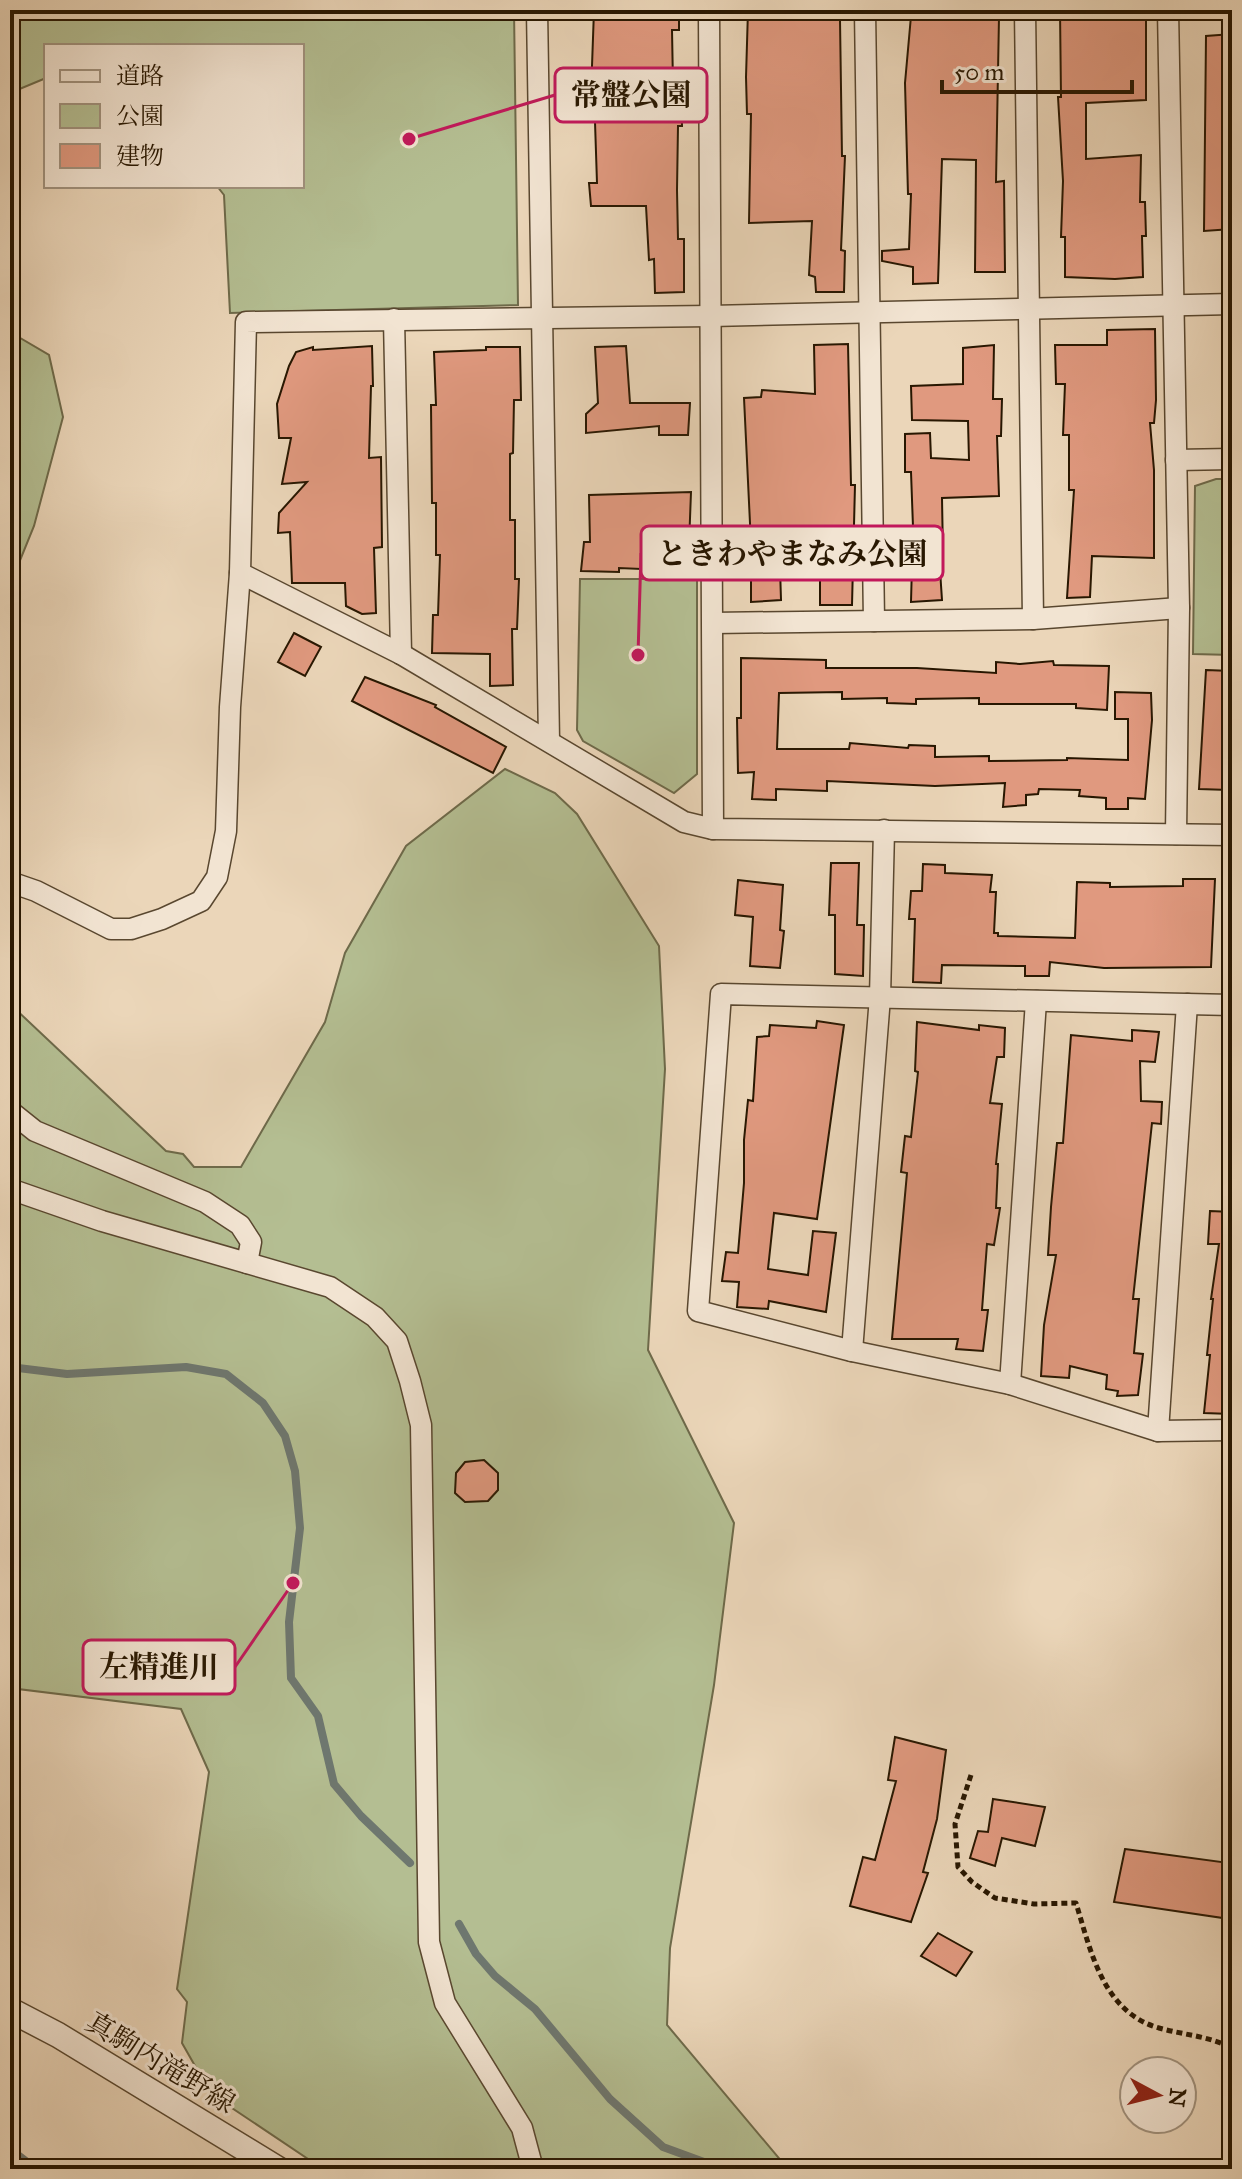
<svg xmlns="http://www.w3.org/2000/svg" width="1242" height="2179" viewBox="0 0 1242 2179" font-family="'IM FELL Great Primer','Noto Serif JP',serif">
	<style>
		.green { fill: #b4be92; stroke: #6e6a4a; stroke-width: 2 }
		.lines { fill: none; stroke-linecap: round; stroke-linejoin: round }
		.stream { stroke: #6e776f; stroke-width: 8 }
		.building { fill: #e0997f; stroke: #281701; stroke-width: 2 }
		.minor-casing { stroke: #59472f; stroke-width: 23 }
		.tertiary-casing { stroke: #59472f; stroke-width: 27 }
		.path { stroke: #281701; stroke-width: 5; stroke-dasharray: 6 4; stroke-linecap: butt }
		.minor { stroke: #f2e4d2; stroke-width: 20 }
		.tertiary { stroke: #f2e4d2; stroke-width: 24 }
		.labels { text-anchor: middle; stroke-width: 6; stroke-linejoin: round; paint-order: stroke }
		.street-label { font-size: 28px; fill: #281701; stroke: #f2e4d2 }
		.leader { fill: none; stroke: #c2185b; stroke-width: 3 }
		.callout-dot { fill: #c2185b; stroke: #f2e4d2; stroke-width: 3 }
		.callout { fill: #f2e4d2; stroke: #c2185b; stroke-width: 3 }
		.callout-label { font-size: 30px; text-anchor: middle; font-weight: bold; fill: #281701 }
	</style>
	<rect width="100%" height="100%" fill="#ebd6b9"/>
	<filter id="stains"><feTurbulence type="fractalNoise" baseFrequency=".0025" numOctaves="4"/><feColorMatrix values="0 0 0 0 .2 0 0 0 0 .09 0 0 0 0 .02 0 0 0 .5 -.17"/></filter>
	<radialGradient id="worn" r=".72"><stop offset=".6" stop-color="#630" stop-opacity="0"/><stop offset="1" stop-color="#630" stop-opacity=".3"/></radialGradient>
	<g class="green">
		<path d="M10,10H514L518,305L230,313L224,195L217,186H302V46H127L125,44L46,46V78L10,93Z"/>
		<path d="M10,332L49,355L63,417L34,526L10,585Z"/>
		<path d="M1216,479H1232V655L1193,654L1195,486Z"/>
		<path d="M580,579H697V774L674,793L583,741L577,730Z"/>
		<path d="M505,769L555,793L577,814L659,946L665,1069L648,1350L734,1523L714,1685L670,1948L667,2025L788,2169H323L211,2094L182,2043L187,2002L177,1989L209,1772L181,1709L10,1688V1004L166,1151L183,1154L194,1167H241L325,1022L345,953L406,846Z"/>
	</g>
	<g class="lines">
		<g class="stream">
			<path d="M10,1367L67,1374L186,1367L226,1374L263,1403L285,1436L295,1471L300,1528L289,1622L291,1678L318,1716L334,1784L361,1816L410,1863"/>
			<path d="M459,1924L476,1954L495,1976L535,2009L610,2099L663,2147L704,2162L736,2169"/>
			<path d="M10,2149L36,2169"/>
		</g>
	</g>
	<g class="building">
		<path d="M594,10H679V30H672L673,84L681,83L682,126H678L677,190L678,239H684V292L655,293L654,259L649,260L646,206H591L589,183H597L595,122H590Z"/>
		<path d="M748,10H778L777,20H840L842,156H845L841,250L845,251L844,292H816L815,277L809,275L812,221L749,223L751,114H747L746,77Z"/>
		<path d="M1060,10H1086V14L1146,10V100L1086,103V159L1141,155L1140,202H1145L1146,236H1142L1143,277L1115,279L1065,277V237H1061L1063,181L1058,97H1061Z"/>
		<path d="M911,16L950,19L999,17L996,182L1004,181L1005,272H975L976,160L942,159L938,283L913,284V267L882,261V251L909,249L911,194H908L905,83Z"/>
		<path d="M1232,34V229L1204,231L1206,36Z"/>
		<path d="M1155,329L1156,400L1154,423H1150L1154,470V558L1092,556L1090,597L1067,598L1074,490H1069V435H1063L1065,384H1056L1055,345H1107V330Z"/>
		<path d="M848,344L851,485H855L852,605H820V566L780,568L781,600L751,602V562L725,561V547L751,544L744,398L761,397L762,390L815,394L814,345Z"/>
		<path d="M994,345L993,399H1002L1001,436H997L999,496L942,498L943,555H939L942,600L911,602L913,527L911,472H905V434L930,433L931,458L969,460L968,421L912,420L911,386L963,384V348Z"/>
		<path d="M372,346L373,386H371L369,458L381,457L382,547L374,548L376,613L362,614L346,606L345,583H292L290,532L278,533L279,513L307,482L282,484L291,438H279L277,404L289,366L296,352L313,347V350Z"/>
		<path d="M626,346L630,403H690L688,435H659V426L586,433V414L598,403L595,347Z"/>
		<path d="M486,347H520L521,400H514L513,453L510,454V520H515V579H519L517,629H512L513,685L490,686V654L432,653L433,615H438L440,555H436V503H432L431,405H436L434,352L486,350Z"/>
		<path d="M691,492L688,571L619,568V572L581,571L584,542H590L589,495Z"/>
		<path d="M294,633L321,647L305,676L278,662Z"/>
		<path d="M741,658L826,660V668H917L996,673V662L1020,664L1053,661L1054,665L1109,666L1107,710L1076,708V704H979V698L916,699V704L887,703V698L842,699V692L779,693L777,749H849L850,743L908,748L909,745L935,746V757L989,756V761L1067,760V758L1128,760V719H1115V692L1151,693L1152,720L1145,799L1128,798V809H1106V798L1079,796L1080,790L1039,789L1038,794L1026,795V805L1003,807L1005,783L935,786L827,781V791L776,789V800L752,799L754,772L738,773L737,718H741Z"/>
		<path d="M1206,670L1231,671L1225,750L1231,751L1229,790L1199,789Z"/>
		<path d="M365,677L436,705L435,707L506,747L493,773L352,701Z"/>
		<path d="M831,863H859L857,925H864L863,976L835,974V915H829Z"/>
		<path d="M923,864L945,865V873L992,875L990,892H996L994,933H998V936L1075,938L1077,882L1110,883V887L1183,886V879H1215L1211,967L1104,968L1050,962L1049,976H1025V966L942,965L941,983L913,982L915,919H909L911,891H922Z"/>
		<path d="M738,880L783,885L780,930L784,931L780,968L750,966L753,917L735,915Z"/>
		<path d="M817,1021L844,1025L817,1219L774,1213L768,1269L808,1275L813,1231L836,1233L826,1312L769,1301L768,1309L737,1307L739,1282L722,1281L726,1252L738,1253L744,1183V1140L748,1100L753,1101L757,1037L769,1036L770,1025L816,1028Z"/>
		<path d="M917,1022L979,1030V1025L1005,1028L1004,1057H997L990,1103L1002,1104L996,1164H998L996,1208H1000L994,1245L987,1244L982,1310H988L983,1351L956,1349L958,1339H892L907,1173L901,1172L905,1136L911,1137L918,1072L915,1071Z"/>
		<path d="M1132,1030L1159,1032L1155,1062L1140,1061L1141,1101L1162,1102L1161,1124L1152,1123L1133,1299H1139L1134,1353L1143,1354L1138,1395L1117,1396L1118,1391L1106,1389L1107,1375L1070,1366L1069,1378L1041,1376L1044,1325L1056,1255H1048L1051,1207L1057,1143H1063L1071,1035L1132,1041Z"/>
		<path d="M1210,1211L1232,1212L1231,1414L1204,1413L1210,1355H1207L1213,1299H1211L1219,1244H1208Z"/>
		<path d="M484,1460L498,1473V1490L488,1501L465,1502L455,1493L456,1473L465,1462Z"/>
		<path d="M895,1737L946,1750L937,1819L923,1872L928,1873L911,1922L850,1906L863,1857L875,1860L896,1781L888,1780Z"/>
		<path d="M993,1799L1045,1807L1035,1846L1002,1838L995,1866L970,1858L978,1831L988,1832Z"/>
		<path d="M1125,1849L1229,1863L1223,1918L1114,1902Z"/>
		<path d="M938,1933L972,1952L956,1976L921,1956Z"/>
	</g>
	<g class="lines">
		<g class="minor-casing">
			<g id="minor">
				<path d="M537,10L549,741"/>
				<path d="M709,10L713,829"/>
				<path d="M865,10L874,621"/>
				<path d="M1025,10L1033,619"/>
				<path d="M1168,10L1179,608L1176,834"/>
				<path d="M1232,304L711,316L246,322L240,573L401,654L684,822L713,829L1232,835"/>
				<path d="M394,319L401,654"/>
				<path d="M1176,460L1232,459"/>
				<path d="M713,623L1033,619L1179,608"/>
				<path d="M10,882L36,891L111,929H131L162,919L201,901L217,877L226,831L230,707L240,573"/>
				<path d="M1232,1005L721,994L698,1311L852,1351L1010,1384L1158,1431L1232,1430"/>
				<path d="M10,1111L35,1131L205,1202L240,1225L251,1242L247,1263"/>
				<path d="M10,1189L102,1221L330,1287L375,1317L397,1341L410,1381L421,1425L429,1942L445,2003L522,2128L533,2169"/>
				<path d="M852,1351L880,997L884,830"/>
				<path d="M1010,1384L1036,1001"/>
				<path d="M1158,1431L1187,1004"/>
			</g>
		</g>
		<g class="tertiary-casing">
			<path id="tertiary" d="M10,2010L58,2035L278,2169"/>
		</g>
		<path class="path" d="M971,1775L955,1824L958,1867L972,1882L995,1898L1034,1904L1076,1903C1091,1952 1103,2012 1159,2028C1184,2035 1209,2036 1232,2048"/>
		<use href="#minor" class="minor"/>
		<use href="#tertiary" class="tertiary"/>
	</g>
	<g class="labels">
		<g class="street-label">
			<text transform="translate(161 2062) rotate(31)" y="10">真駒内滝野線</text>
		</g>
	</g>
	<path class="leader" d="M409 139L555 95M638 655L641 553M293 1583L235 1667"/>
	<g class="callout-dot">
		<circle cx="409" cy="139" r="8"/>
		<circle cx="638" cy="655" r="8"/>
		<circle cx="293" cy="1583" r="8"/>
	</g>
	<g class="callout">
		<rect x="555" y="68" width="152" height="54" rx="8"/>
		<rect x="641" y="526" width="302" height="54" rx="8"/>
		<rect x="83" y="1640" width="152" height="54" rx="8"/>
	</g>
	<g class="callout-label">
		<text x="631" y="105">常盤公園</text>
		<text x="792" y="564">ときわやまなみ公園</text>
		<text x="159" y="1677">左精進川</text>
	</g>
	<rect width="1242" height="2179" fill="none" stroke="#ebd6b9" stroke-width="40"/>
	<rect x="12" y="12" width="1218" height="2155" fill="none" stroke="#281701" stroke-width="4"/>
	<rect x="20" y="20" width="1202" height="2139" fill="none" stroke="#281701" stroke-width="2"/>
	<rect x="44" y="44" width="260" height="144" fill="#f2e4d2" stroke="#a1927e" stroke-width="2"/>
	<rect x="60" y="70" width="40" height="12" fill="#f2e4d2" stroke="#a1927e" stroke-width="2"/>
	<text x="116" y="84" font-size="24" fill="#281701">道路</text>
	<rect x="60" y="104" width="40" height="24" fill="#b4be92" stroke="#a1927e" stroke-width="2"/>
	<text x="116" y="124" font-size="24" fill="#281701">公園</text>
	<rect x="60" y="144" width="40" height="24" fill="#e0997f" stroke="#a1927e" stroke-width="2"/>
	<text x="116" y="164" font-size="24" fill="#281701">建物</text>
	<g transform="translate(1158 2095) rotate(97)"><circle r="38" fill="#f2e4d2" stroke="#a1927e" stroke-width="2"/>
	<path d="M0-6L14 30L0 20L-14 30Z" fill="#8f2418"/>
	<text y="-12" font-size="22" font-weight="bold" text-anchor="middle" fill="#281701">N</text>
	</g>
	<path d="M942 80v12h190v-12" fill="none" stroke="#281701" stroke-width="4"/>
	<text x="954" y="80" font-size="24" fill="#281701" stroke="#f2e4d2" stroke-width="6" paint-order="stroke">50 m</text>
	<rect width="100%" height="100%" filter="url(#stains)"/>
	<rect width="100%" height="100%" fill="url(#worn)"/>
</svg>
